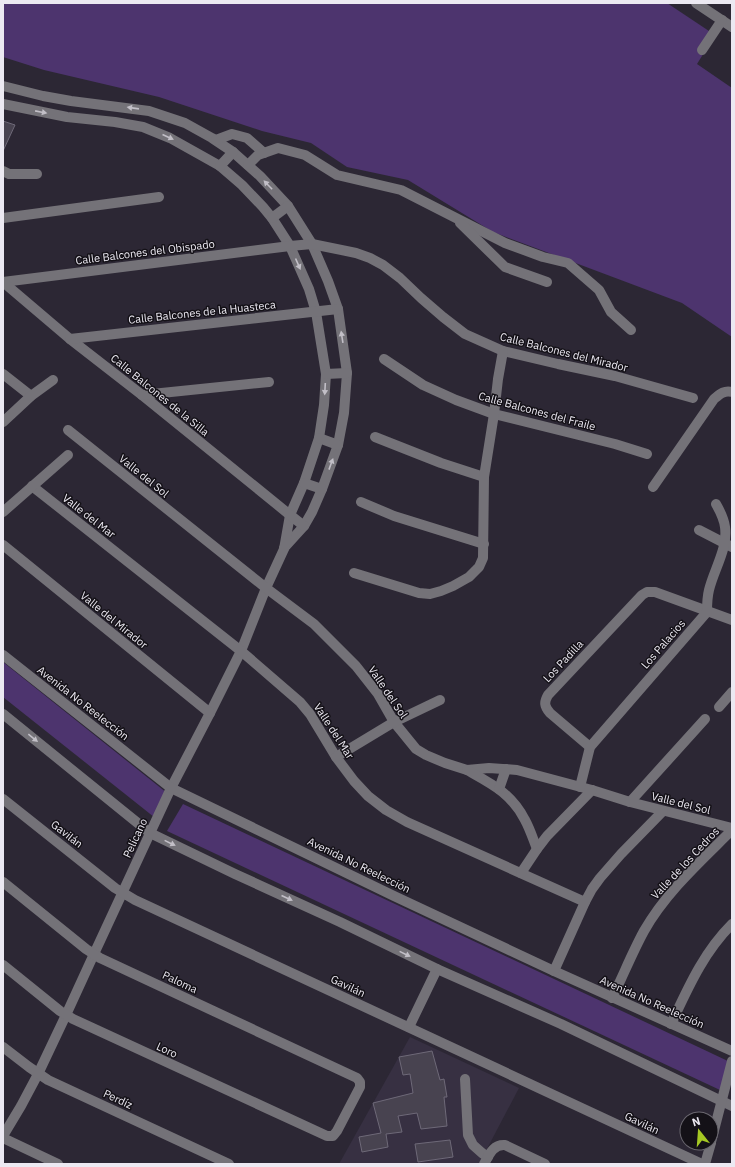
<svg xmlns="http://www.w3.org/2000/svg" width="735" height="1167" viewBox="0 0 735 1167" font-family="'IBM Plex Sans',sans-serif">
	<style>
		.built { fill: #373042 }
		.green { fill: #4d346e }
		.building { fill: #484350; stroke: #6e6978 }
		.lines { fill: none; stroke-linecap: round; stroke-linejoin: round }
		.minor { stroke: #747278; stroke-width: 10 }
		.oneway { fill: #c2bfc7 }
		.labels { text-anchor: middle; stroke-width: 3; stroke-linejoin: round; paint-order: stroke }
		.street-label { font-size: 11px; fill: #ece9f2; stroke: #141117 }
	</style>
	<rect width="100%" height="100%" fill="#2c2734"/>
	<path class="built" d="M410,1037L519,1088L479,1164H339Z"/>
	<g class="green">
		<path d="M3,3H667L715,35L697,64L732,88V337L682,303L493,232L408,180L347,167L311,143L262,131L159,97L44,70L3,57Z"/>
		<path d="M3,662L167,793L154,817L3,697Z"/>
		<path d="M183,804L730,1062L720,1090L167,831Z"/>
	</g>
	<g class="building">
		<path d="M3,121L15,125L3,151Z"/>
		<path d="M432,1051L440,1080L444,1079L447,1097H444L447,1126L421,1129L417,1113L398,1116L402,1132L386,1134L388,1147L362,1152L359,1137L381,1133L373,1103L413,1093L410,1074L403,1075L399,1057Z"/>
		<path d="M450,1140L453,1157L418,1162L415,1144Z"/>
	</g>
	<g class="lines">
		<g class="minor">
			<path d="M696,3L732,27"/>
			<path d="M702,50L722,20"/>
			<path d="M3,86L43,96L71,101L149,111L185,123L212,138L233,152L260,176L288,206L312,244L328,281L338,309L347,373L344,413L338,445L322,489L312,512L304,526L284,548"/>
			<path d="M3,104L67,117L115,122L143,127L170,138L220,166L242,185L263,207L272,218L290,246L309,289L316,312L326,374L324,405L319,438L304,483L290,515L284,549L266,588L241,651L210,713L171,788L94,954L66,1015L38,1074L21,1106L3,1136"/>
			<path d="M216,140L232,134L247,138L264,153"/>
			<path d="M248,165L258,155L278,148L305,155L337,175L401,190L505,243L543,257L568,263L599,290L611,312L631,330"/>
			<path d="M220,166L233,152"/>
			<path d="M3,171L9,174H37"/>
			<path d="M3,218L159,197"/>
			<path d="M272,218L288,206"/>
			<path d="M460,223L505,267L547,282"/>
			<path d="M3,282L290,246L312,244L356,253L370,258L383,265L400,278L421,298L443,317L465,334L503,351L558,364L615,376L693,398"/>
			<path d="M3,282L70,339L142,395L290,515L304,526"/>
			<path d="M70,339L338,309"/>
			<path d="M384,359L423,385L456,400L494,414L615,444L647,454"/>
			<path d="M3,374L31,396"/>
			<path d="M326,374L347,373"/>
			<path d="M142,395L269,382"/>
			<path d="M3,422L31,396L53,380"/>
			<path d="M68,430L266,588L314,624L356,666L378,694L394,722L416,749L426,755L445,763L467,770L489,768L517,770L592,790L630,802L732,828"/>
			<path d="M375,437L441,463L484,477"/>
			<path d="M319,438L338,445"/>
			<path d="M304,483L322,489"/>
			<path d="M32,486L241,651L300,702L310,714L336,757L354,781L368,796L386,810L407,822L585,902"/>
			<path d="M653,487L714,399C720,394 724,390 732,392"/>
			<path d="M361,502L394,516L484,544"/>
			<path d="M3,512L68,455"/>
			<path d="M699,530L732,547"/>
			<path d="M3,545L210,713"/>
			<path d="M354,573L419,593L430,594L441,591L453,586L469,577L479,567L483,558L484,477L494,414L498,379L503,351"/>
			<path d="M3,655L171,788L394,896L554,971L732,1051"/>
			<path d="M719,707L732,692"/>
			<path d="M3,714L150,833L235,874L340,922L437,969L561,1024L732,1106"/>
			<path d="M590,747L550,713C544,706 544,702 548,695L642,595L647,592H655L732,620"/>
			<path d="M336,757L394,722L440,700"/>
			<path d="M467,770C492,784 511,793 525,820C530,829 533,839 537,849"/>
			<path d="M580,787L590,747L707,612C707,604 707,598 709,590C714,569 728,549 725,527C724,519 720,511 716,504"/>
			<path d="M499,789L506,769"/>
			<path d="M3,799L115,888L135,900L702,1164"/>
			<path d="M630,802L705,719"/>
			<path d="M521,873L537,849L547,836L592,790"/>
			<path d="M3,882L86,949L100,958L357,1078L360,1082V1087L337,1131L333,1136H327L73,1019L60,1011L3,965"/>
			<path d="M554,971L585,902L592,889L600,878L621,854L663,811"/>
			<path d="M612,998C623,976 632,953 644,931C666,892 701,861 732,830"/>
			<path d="M671,1024C688,988 703,953 732,924"/>
			<path d="M409,1027L437,969"/>
			<path d="M3,1047L29,1067L48,1080L229,1164"/>
			<path d="M465,1079L468,1135L473,1145L482,1153L488,1157"/>
			<path d="M3,1138L58,1164"/>
			<path d="M711,1142L732,1061"/>
			<path d="M484,1164C489,1155 493,1144 505,1145L545,1164"/>
			<path d="M705,1164L711,1143"/>
		</g>
	</g>
	<defs><path id="oneway-solid" d="M-6-.8H1V-3.2L6.5 0L1 3.2V.8H-6Z"/></defs>
	<g class="oneway">
		<use href="#oneway-solid" transform="translate(133 108) rotate(-172)"/>
		<use href="#oneway-solid" transform="translate(41 112) rotate(11)"/>
		<use href="#oneway-solid" transform="translate(168 137) rotate(24)"/>
		<use href="#oneway-solid" transform="translate(268 185) rotate(-134)"/>
		<use href="#oneway-solid" transform="translate(298 264) rotate(66)"/>
		<use href="#oneway-solid" transform="translate(342 337) rotate(-99)"/>
		<use href="#oneway-solid" transform="translate(325 389) rotate(93)"/>
		<use href="#oneway-solid" transform="translate(331 464) rotate(-70)"/>
		<use href="#oneway-solid" transform="translate(33 738) rotate(39)"/>
		<use href="#oneway-solid" transform="translate(170 843) rotate(26)"/>
		<use href="#oneway-solid" transform="translate(287 898) rotate(24)"/>
		<use href="#oneway-solid" transform="translate(405 954) rotate(26)"/>
	</g>
	<g class="labels">
		<g class="street-label">
			<text transform="translate(145 252) rotate(-7)" y="4">Calle Balcones del Obispado</text>
			<text transform="translate(202 312) rotate(-6)" y="4">Calle Balcones de la Huasteca</text>
			<text transform="translate(564 352) rotate(14)" y="4">Calle Balcones del Mirador</text>
			<text transform="translate(160 395) rotate(39)" y="4">Calle Balcones de la Silla</text>
			<text transform="translate(537 411) rotate(15)" y="4">Calle Balcones del Fraile</text>
			<text transform="translate(144 476) rotate(39)" y="4">Valle del Sol</text>
			<text transform="translate(89 516) rotate(38)" y="4">Valle del Mar</text>
			<text transform="translate(114 620) rotate(39)" y="4">Valle del Mirador</text>
			<text transform="translate(663 644) rotate(-49)" y="4">Los Palacios</text>
			<text transform="translate(563 661) rotate(-47)" y="4">Los Padilla</text>
			<text transform="translate(388 692) rotate(56)" y="4">Valle del Sol</text>
			<text transform="translate(83 703) rotate(38)" y="4">Avenida No Reelección</text>
			<text transform="translate(334 731) rotate(57)" y="4">Valle del Mar</text>
			<text transform="translate(681 803) rotate(14)" y="4">Valle del Sol</text>
			<text transform="translate(67 834) rotate(38)" y="4">Gavilán</text>
			<text transform="translate(135 838) rotate(-65)" y="4">Pelícano</text>
			<text transform="translate(685 863) rotate(-47)" y="4">Valle de los Cedros</text>
			<text transform="translate(359 865) rotate(26)" y="4">Avenida No Reelección</text>
			<text transform="translate(180 982) rotate(25)" y="4">Paloma</text>
			<text transform="translate(348 986) rotate(25)" y="4">Gavilán</text>
			<text transform="translate(652 1002) rotate(24)" y="4">Avenida No Reelección</text>
			<text transform="translate(167 1050) rotate(25)" y="4">Loro</text>
			<text transform="translate(118 1099) rotate(25)" y="4">Perdíz</text>
			<text transform="translate(642 1123) rotate(25)" y="4">Gavilán</text>
		</g>
	</g>
	<rect width="735" height="1167" fill="none" stroke="#ece9f2" stroke-width="8"/>
	<g transform="translate(699 1131) rotate(343)"><circle r="19" fill="#141117" stroke="#6a676f"/>
	<path d="M0-3L7 15L0 10L-7 15Z" fill="#a5c823"/>
	<text y="-6" font-size="11" font-weight="bold" text-anchor="middle" fill="#ece9f2">N</text>
	</g>
</svg>
